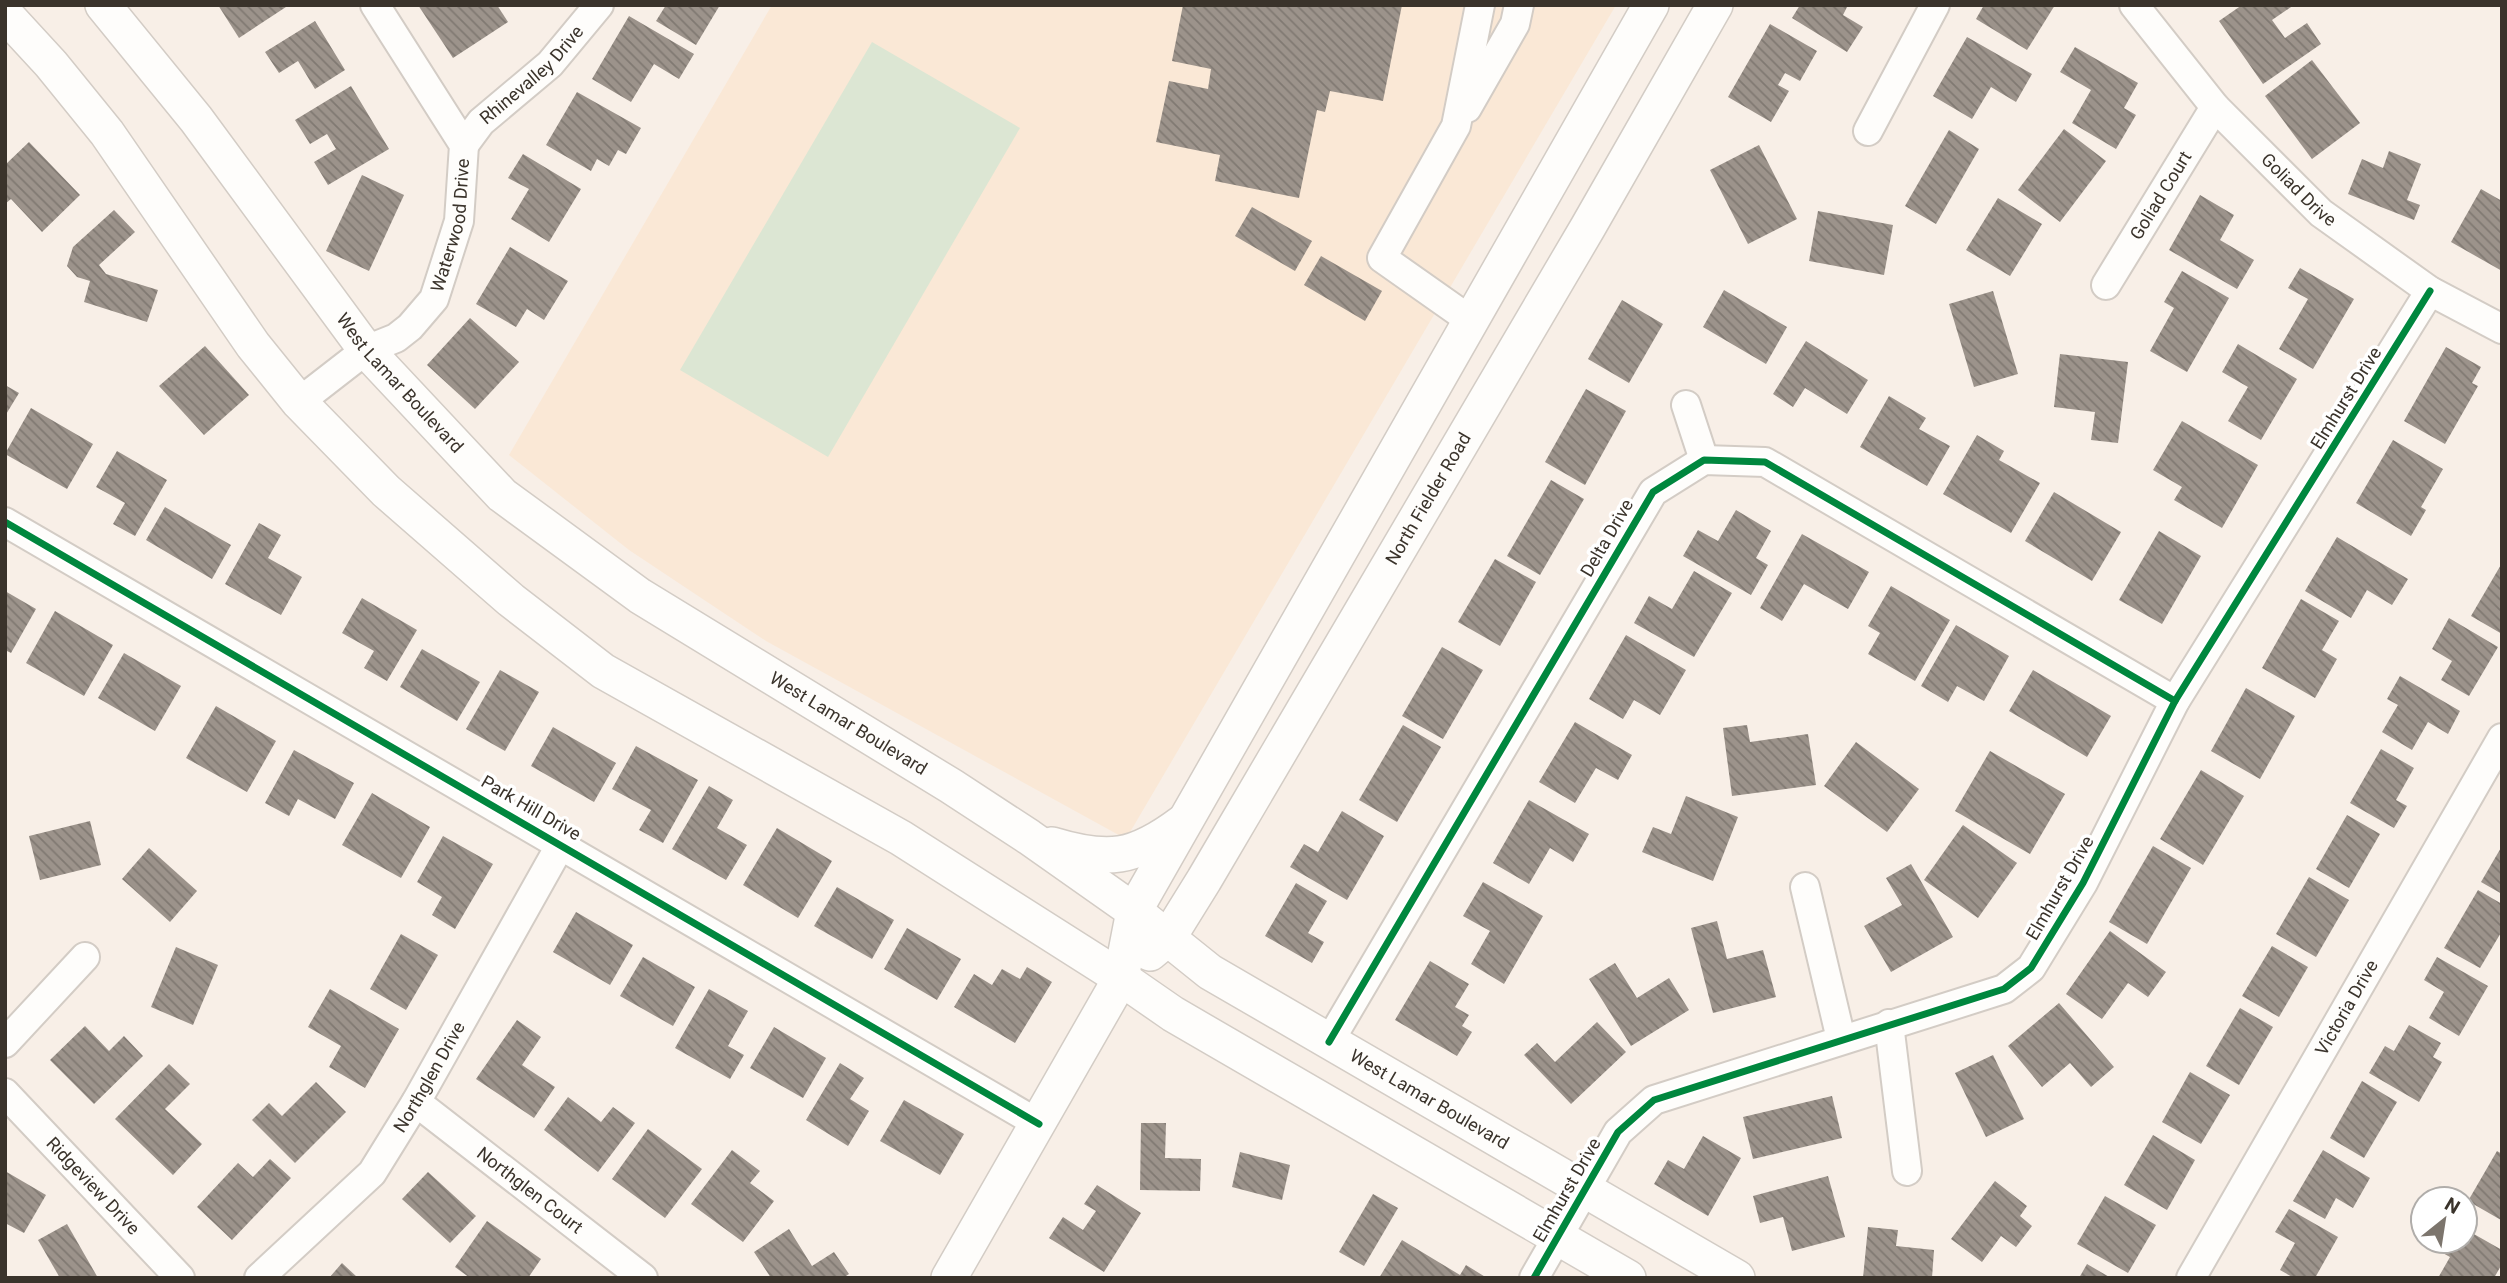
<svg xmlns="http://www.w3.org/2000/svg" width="2507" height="1283" viewBox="0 0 2507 1283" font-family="Roboto,sans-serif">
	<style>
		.built { fill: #fae8d6 }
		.green { fill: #dce6d3 }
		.building { fill: url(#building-back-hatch) }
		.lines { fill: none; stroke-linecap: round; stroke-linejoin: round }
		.minor-casing { stroke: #d3ccc5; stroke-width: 32 }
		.major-casing { stroke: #d3ccc5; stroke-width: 38 }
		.minor { stroke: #fefdfb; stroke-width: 28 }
		.major { stroke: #fefdfb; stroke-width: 35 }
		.cycleway-casing { stroke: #fff; stroke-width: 11 }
		.cycleway { stroke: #00873e; stroke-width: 7 }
		.labels { text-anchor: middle; stroke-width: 7; stroke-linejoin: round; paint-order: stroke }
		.street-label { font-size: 18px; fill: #3a332b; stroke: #fff }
	</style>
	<defs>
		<pattern id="building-back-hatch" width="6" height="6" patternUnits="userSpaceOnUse" patternTransform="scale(1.75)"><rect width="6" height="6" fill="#9c938b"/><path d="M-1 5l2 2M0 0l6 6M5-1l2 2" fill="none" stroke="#807972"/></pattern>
	</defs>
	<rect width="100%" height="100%" fill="#f8efe7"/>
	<path class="built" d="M772,5H1616L1126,839L766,641L629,550L509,455Z"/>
	<path class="green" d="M872,42L1020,128L828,457L680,370Z"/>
	<g class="building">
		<path d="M218,5H289L239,38Z"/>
		<path d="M418,5H497L508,22L453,58Z"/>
		<path d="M666,5H720L696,45L656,21Z"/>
		<path d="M1183,5H1402L1383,101L1330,91L1325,112L1317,110L1299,198L1215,181L1220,155L1156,142L1169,81L1208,89L1211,69L1172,61Z"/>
		<path d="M1800,5H1848L1843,15L1863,27L1847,52L1792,18Z"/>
		<path d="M1984,5H2055L2027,50L1976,19Z"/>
		<path d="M2242,5H2294L2272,20L2285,38L2307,23L2321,44L2263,84L2219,21Z"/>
		<path d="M629,16L694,54L679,79L654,64L631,102L592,79Z"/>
		<path d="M315,21L345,70L315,89L298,61L279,73L265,52Z"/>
		<path d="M1770,24L1817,51L1800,81L1785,73L1778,85L1789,91L1771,122L1728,97Z"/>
		<path d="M1967,37L2032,74L2016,102L1991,87L1972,119L1933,96Z"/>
		<path d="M2075,47L2138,83L2124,108L2136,115L2116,149L2072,123L2091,90L2060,72Z"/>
		<path d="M2312,60L2360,123L2312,159L2265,96Z"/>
		<path d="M351,86L389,149L328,185L314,162L336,149L327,134L310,144L295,120Z"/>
		<path d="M577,92L641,128L626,154L618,150L609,166L597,159L591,171L546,145Z"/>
		<path d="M2064,129L2106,161L2060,222L2018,190Z"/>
		<path d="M1949,130L1979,149L1936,224L1905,206Z"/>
		<path d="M29,142L80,195L42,232L11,199L5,204V165Z"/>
		<path d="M1759,145L1797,219L1748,244L1710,170Z"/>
		<path d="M2389,151L2421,164L2407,200L2420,205L2414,220L2348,194L2362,159L2383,168Z"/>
		<path d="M523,154L581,189L549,242L511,219L529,189L508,178Z"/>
		<path d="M362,175L404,195L369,271L326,251Z"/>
		<path d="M2481,189L2502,201V271L2451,242Z"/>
		<path d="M2200,195L2234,215L2220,240L2254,260L2237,289L2169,250Z"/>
		<path d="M1998,198L2042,224L2010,276L1966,250Z"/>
		<path d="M1252,207L1312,241L1295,271L1235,236Z"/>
		<path d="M114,210L135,232L99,265L106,274L158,290L147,322L84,302L90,281L77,277L67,266L73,247Z"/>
		<path d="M1818,211L1893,225L1884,275L1809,261Z"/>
		<path d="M510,247L568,281L544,320L527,309L516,327L476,304Z"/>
		<path d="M1321,256L1382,291L1365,321L1304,285Z"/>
		<path d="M2300,268L2354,299L2313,369L2279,349L2308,299L2288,288Z"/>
		<path d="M2182,271L2229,298L2187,372L2150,351L2174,308L2164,302Z"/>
		<path d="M1724,290L1787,327L1766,364L1703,327Z"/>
		<path d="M1993,291L2018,374L1974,387L1949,304Z"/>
		<path d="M1622,300L1663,324L1629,383L1588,359Z"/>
		<path d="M470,318L519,362L475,409L427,365Z"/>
		<path d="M1806,341L1868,380L1847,414L1805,388L1793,407L1773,394Z"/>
		<path d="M2238,344L2297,379L2261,440L2228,421L2248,387L2222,372Z"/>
		<path d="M205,346L249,395L204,435L159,386Z"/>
		<path d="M2446,347L2481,367L2472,383L2478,386L2445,444L2404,421Z"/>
		<path d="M2060,354L2128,362L2118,443L2091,440L2095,412L2054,407Z"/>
		<path d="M5,385L19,393L5,416Z"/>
		<path d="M1586,389L1626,411L1585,485L1545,462Z"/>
		<path d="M1889,396L1926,418L1919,429L1950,446L1927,486L1860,447Z"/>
		<path d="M31,408L93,444L67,489L5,454Z"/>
		<path d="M2182,421L2258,465L2222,528L2174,500L2182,487L2153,470Z"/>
		<path d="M1977,435L2004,451L1999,460L2040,483L2011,533L1943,494Z"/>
		<path d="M2393,440L2443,469L2421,507L2426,510L2411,536L2356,503Z"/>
		<path d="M117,451L167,480L135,536L113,524L125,503L96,487Z"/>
		<path d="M1551,480L1584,499L1540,575L1507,556Z"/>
		<path d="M2054,492L2121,532L2092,581L2025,541Z"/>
		<path d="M165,507L231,545L212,579L146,540Z"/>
		<path d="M1736,510L1771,531L1756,558L1768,565L1751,595L1683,556L1698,530L1718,541Z"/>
		<path d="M259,523L281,535L268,558L302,577L281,615L225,584Z"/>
		<path d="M2159,531L2201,556L2162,624L2119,600Z"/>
		<path d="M1802,534L1869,572L1848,609L1804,584L1782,621L1760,608Z"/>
		<path d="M2337,537L2408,579L2392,605L2367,590L2351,618L2305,591Z"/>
		<path d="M1495,559L1536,582L1500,646L1458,622Z"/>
		<path d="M2502,563V634L2471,616Z"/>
		<path d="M1694,571L1732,593L1694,657L1634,623L1649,596L1672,609Z"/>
		<path d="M1891,586L1950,620L1915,681L1868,654L1880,633L1868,626Z"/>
		<path d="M5,591L36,609L11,653L5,650Z"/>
		<path d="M362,598L417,630L387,681L364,668L374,651L342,633Z"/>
		<path d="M2301,599L2339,621L2322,650L2337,659L2315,698L2262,668Z"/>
		<path d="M55,611L113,645L84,696L26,663Z"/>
		<path d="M2449,618L2498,647L2469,696L2441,680L2452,661L2432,649Z"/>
		<path d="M1956,625L2009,656L1984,701L1957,686L1948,702L1921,686Z"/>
		<path d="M1626,635L1686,670L1660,715L1634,700L1623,719L1589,699Z"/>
		<path d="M1442,647L1483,670L1443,739L1402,716Z"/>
		<path d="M422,649L480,682L457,721L400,687Z"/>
		<path d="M124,653L181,686L155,731L98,698Z"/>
		<path d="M500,670L539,692L505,751L466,729Z"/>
		<path d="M2033,670L2111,716L2087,757L2009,711Z"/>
		<path d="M2400,676L2460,711L2448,734L2428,722L2412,750L2382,732L2398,705L2387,699Z"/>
		<path d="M2246,688L2295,716L2260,779L2211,751Z"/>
		<path d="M216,706L276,741L247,792L186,758Z"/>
		<path d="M1575,722L1632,755L1618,780L1596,768L1575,803L1539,782Z"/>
		<path d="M1403,725L1441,747L1397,822L1359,800Z"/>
		<path d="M1747,725L1750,742L1808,734L1816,785L1732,796L1723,728Z"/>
		<path d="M553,727L616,763L594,802L531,766Z"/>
		<path d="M1856,742L1919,789L1887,832L1824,786Z"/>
		<path d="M636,746L698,780L663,843L639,830L651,810L612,789Z"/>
		<path d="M2381,749L2414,768L2396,800L2407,806L2394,828L2350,803Z"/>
		<path d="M294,750L354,783L335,819L298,799L289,816L265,803Z"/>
		<path d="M1990,751L2065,794L2030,854L1955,811Z"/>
		<path d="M2201,770L2244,796L2203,865L2160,839Z"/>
		<path d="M709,786L733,800L717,828L747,845L726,880L672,849Z"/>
		<path d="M372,793L430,827L401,878L342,845Z"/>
		<path d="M1686,796L1738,817L1713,881L1642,852L1653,827L1671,834Z"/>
		<path d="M1529,800L1589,834L1573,862L1550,848L1529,884L1493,863Z"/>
		<path d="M1342,811L1384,836L1347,900L1290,867L1304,844L1318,852Z"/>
		<path d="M2347,815L2380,834L2349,888L2316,869Z"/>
		<path d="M90,821L101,865L40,880L29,836Z"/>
		<path d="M1963,825L2017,863L1978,918L1924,880Z"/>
		<path d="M777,828L832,861L798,918L743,885Z"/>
		<path d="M443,836L493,864L455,929L432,915L442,897L417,882Z"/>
		<path d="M2153,846L2191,868L2147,944L2109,922Z"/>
		<path d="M2502,846V894L2481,882Z"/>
		<path d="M149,848L197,891L170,922L122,879Z"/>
		<path d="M1911,864L1953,937L1891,972L1864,926L1902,905L1886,878Z"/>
		<path d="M2309,877L2349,900L2316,957L2276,934Z"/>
		<path d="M1483,882L1543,916L1504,984L1471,964L1490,931L1463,916Z"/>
		<path d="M1296,883L1327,901L1308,933L1324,942L1312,963L1265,936Z"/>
		<path d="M837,887L894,920L872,959L814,926Z"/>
		<path d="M2478,890L2502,904V931L2480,968L2444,948Z"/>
		<path d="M576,912L633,945L610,985L553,952Z"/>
		<path d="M1717,921L1727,959L1763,950L1776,997L1713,1013L1691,928Z"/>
		<path d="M907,928L961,959L937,1000L884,969Z"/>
		<path d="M2110,931L2166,972L2148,997L2128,983L2102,1019L2066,994Z"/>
		<path d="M401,934L438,955L406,1010L370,989Z"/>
		<path d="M2272,946L2308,967L2279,1017L2242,996Z"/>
		<path d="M176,947L218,965L193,1025L151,1007Z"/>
		<path d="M643,957L695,987L673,1026L620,996Z"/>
		<path d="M2437,957L2488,986L2459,1036L2429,1018L2444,992L2424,980Z"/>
		<path d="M1430,961L1469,984L1455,1007L1469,1015L1462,1026L1472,1032L1457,1056L1395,1020Z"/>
		<path d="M1615,963L1637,998L1669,978L1689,1010L1631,1046L1589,979Z"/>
		<path d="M1027,967L1052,982L1015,1043L954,1007L974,974L992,985L1002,969L1020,979Z"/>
		<path d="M330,989L399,1029L365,1088L329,1067L341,1046L308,1027Z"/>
		<path d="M709,989L748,1011L728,1046L744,1055L730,1079L675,1048Z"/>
		<path d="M2059,1003L2114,1067L2091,1087L2070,1063L2042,1087L2008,1046Z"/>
		<path d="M2240,1008L2273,1027L2239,1085L2206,1066Z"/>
		<path d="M517,1020L541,1037L522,1065L555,1087L534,1118L476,1079Z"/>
		<path d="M1597,1022L1626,1052L1571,1104L1524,1055L1537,1043L1555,1062Z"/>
		<path d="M2409,1025L2441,1043L2433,1057L2442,1062L2419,1102L2369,1073L2385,1046L2394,1051Z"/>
		<path d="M85,1026L109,1051L124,1036L143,1056L94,1104L50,1060Z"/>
		<path d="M774,1027L826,1058L803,1098L750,1068Z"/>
		<path d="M1993,1055L2024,1119L1986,1137L1955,1073Z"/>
		<path d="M840,1063L864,1078L850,1099L869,1111L848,1146L806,1120Z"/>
		<path d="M169,1064L190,1084L165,1109L202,1144L173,1175L115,1119Z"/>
		<path d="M2190,1072L2230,1095L2201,1144L2162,1122Z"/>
		<path d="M2362,1081L2397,1102L2364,1158L2330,1138Z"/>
		<path d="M316,1082L346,1112L295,1163L252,1120L269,1103L282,1116Z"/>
		<path d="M1832,1096L1842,1138L1753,1159L1743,1117Z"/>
		<path d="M568,1097L601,1122L613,1107L635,1123L598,1172L544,1130Z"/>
		<path d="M904,1100L964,1134L940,1175L880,1141Z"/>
		<path d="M1141,1123H1166L1165,1158L1201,1159L1200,1191L1140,1190Z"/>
		<path d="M648,1129L702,1169L665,1218L612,1179Z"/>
		<path d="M2153,1135L2195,1160L2167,1210L2124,1185Z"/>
		<path d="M1703,1136L1741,1158L1708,1216L1654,1184L1668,1160L1684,1169Z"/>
		<path d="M732,1150L760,1171L750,1183L774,1201L743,1242L691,1204Z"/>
		<path d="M2323,1150L2370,1178L2353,1208L2336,1198L2325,1219L2293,1201Z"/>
		<path d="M2497,1151L2502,1154L2501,1220L2468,1201Z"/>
		<path d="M1240,1152L1290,1165L1282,1200L1232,1187Z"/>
		<path d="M270,1159L291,1178L232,1240L197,1207L238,1163L253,1177Z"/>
		<path d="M5,1171L46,1195L24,1233L5,1223Z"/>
		<path d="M428,1172L476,1216L450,1243L402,1199Z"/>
		<path d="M1828,1176L1845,1237L1792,1251L1783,1217L1760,1223L1753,1196Z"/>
		<path d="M1995,1181L2027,1206L2020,1216L2032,1226L2016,1247L2001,1236L1982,1262L1951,1239Z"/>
		<path d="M1097,1185L1141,1213L1104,1272L1049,1238L1063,1217L1083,1230L1096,1211L1084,1204Z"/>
		<path d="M1373,1194L1398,1208L1364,1266L1339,1252Z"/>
		<path d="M2105,1196L2156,1225L2128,1273L2077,1244Z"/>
		<path d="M2289,1209L2338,1237L2315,1278H2294L2280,1270L2295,1243L2275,1232Z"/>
		<path d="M487,1221L541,1259L528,1278H470L455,1267Z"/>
		<path d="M67,1224L98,1278H60L38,1240Z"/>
		<path d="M1868,1227L1898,1230L1896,1246L1934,1250L1932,1278H1863Z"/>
		<path d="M789,1229L812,1266L834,1252L849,1274L843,1278H771L754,1252Z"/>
		<path d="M2465,1229L2502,1250V1264L2494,1278H2438L2450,1257L2430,1246L2433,1241H2465Z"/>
		<path d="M1402,1240L1460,1275L1466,1265L1487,1278H1379Z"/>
		<path d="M342,1263L358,1278H329Z"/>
		<path d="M2087,1264L2111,1278H2079Z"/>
	</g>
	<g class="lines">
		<g class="minor-casing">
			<g id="minor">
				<path id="s1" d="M2134,5L2215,107L2321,213L2430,291L2502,329"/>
				<path d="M1467,108L1515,24L1519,5"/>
				<path d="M1868,131L1935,5"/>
				<path id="s2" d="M464,145L481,122L550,64L599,5"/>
				<path id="s3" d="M2106,285L2215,107"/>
				<path d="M1470,320L1382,258L1456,126L1480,5"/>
				<path id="s4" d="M299,402L366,350L396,338L410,327L434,299L459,221L464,145L375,5"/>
				<path d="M1686,405L1704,460"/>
				<path d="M5,522L1039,1124"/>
				<path d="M1805,887L1841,1039"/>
				<path d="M1889,1024L1907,1171"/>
				<path d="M1329,1042L1653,492L1704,460L1765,462L2175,701"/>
				<path d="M5,1043L85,957"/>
				<path id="s5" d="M5,1093L180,1278"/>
				<path id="s6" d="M416,1102L643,1278"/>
				<path id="s7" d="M259,1278L372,1173L416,1102L561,844"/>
				<path d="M1534,1278L1618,1132L1654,1100L2004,989L2031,968L2083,883L2175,701L2430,291"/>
				<path id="s8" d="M2191,1278L2502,738"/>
			</g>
		</g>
		<g class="major-casing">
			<g id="major">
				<path id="s9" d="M103,5L196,119L366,350L502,495L640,596L951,786L1029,837L1134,911L1210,972L1737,1278"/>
				<path d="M5,14L51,64L107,133L253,345L299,402L386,491L511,600L603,671L901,838L1121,978L1173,1014L1628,1278"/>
				<path d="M1052,845C1108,862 1134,859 1182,823"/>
				<path id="s10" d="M1150,953L1168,938L1204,880L1588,227L1715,5"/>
				<path d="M949,1278L1121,978L1134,911L1651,5"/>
			</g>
		</g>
		<use href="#minor" class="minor"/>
		<use href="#major" class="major"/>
		<g class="cycleway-casing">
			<g id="cycleway">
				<path d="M5,522L1039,1124"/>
				<path d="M1329,1042L1653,492L1704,460L1765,462L2175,701"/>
				<path d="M1534,1278L1618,1132L1654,1100L2004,989L2031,968L2083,883L2175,701L2430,291"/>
			</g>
		</g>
		<use href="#cycleway" class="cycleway"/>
	</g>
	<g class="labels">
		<g class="street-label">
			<text dy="6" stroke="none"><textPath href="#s2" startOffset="98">Rhinevalley Drive</textPath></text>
			<text dy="6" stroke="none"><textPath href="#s1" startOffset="248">Goliad Drive</textPath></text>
			<text dy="6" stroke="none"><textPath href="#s3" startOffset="105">Goliad Court</textPath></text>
			<text dy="6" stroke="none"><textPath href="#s4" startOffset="248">Waterwood Drive</textPath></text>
			<text dy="6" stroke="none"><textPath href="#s9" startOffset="481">West Lamar Boulevard</textPath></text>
			<text transform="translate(2346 398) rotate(-58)" y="6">Elmhurst Drive</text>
			<text dy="6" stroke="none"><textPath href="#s10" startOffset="534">North Fielder Road</textPath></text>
			<text transform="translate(1607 538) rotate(-60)" y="6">Delta Drive</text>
			<text dy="6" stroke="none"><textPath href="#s9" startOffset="1048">West Lamar Boulevard</textPath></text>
			<text transform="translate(531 808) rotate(30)" y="6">Park Hill Drive</text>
			<text transform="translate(2060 888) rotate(-60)" y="6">Elmhurst Drive</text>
			<text dy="6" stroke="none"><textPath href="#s8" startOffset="312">Victoria Drive</textPath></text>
			<text dy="6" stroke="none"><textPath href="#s7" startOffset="266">Northglen Drive</textPath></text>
			<text dy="6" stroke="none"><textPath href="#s9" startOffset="1741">West Lamar Boulevard</textPath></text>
			<text dy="6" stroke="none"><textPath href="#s5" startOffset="128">Ridgeview Drive</textPath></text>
			<text dy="6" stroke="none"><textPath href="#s6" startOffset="144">Northglen Court</textPath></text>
			<text transform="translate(1567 1190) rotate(-60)" y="6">Elmhurst Drive</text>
		</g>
	</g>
	<rect width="2507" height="1283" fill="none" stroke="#3a332b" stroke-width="14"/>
	<g transform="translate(2444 1220) rotate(30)"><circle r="33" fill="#ffffff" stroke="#b0adaa" stroke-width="2"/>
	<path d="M0-5L12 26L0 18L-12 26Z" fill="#7c756d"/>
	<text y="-10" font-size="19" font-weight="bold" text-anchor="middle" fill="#3a332b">N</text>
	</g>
</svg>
